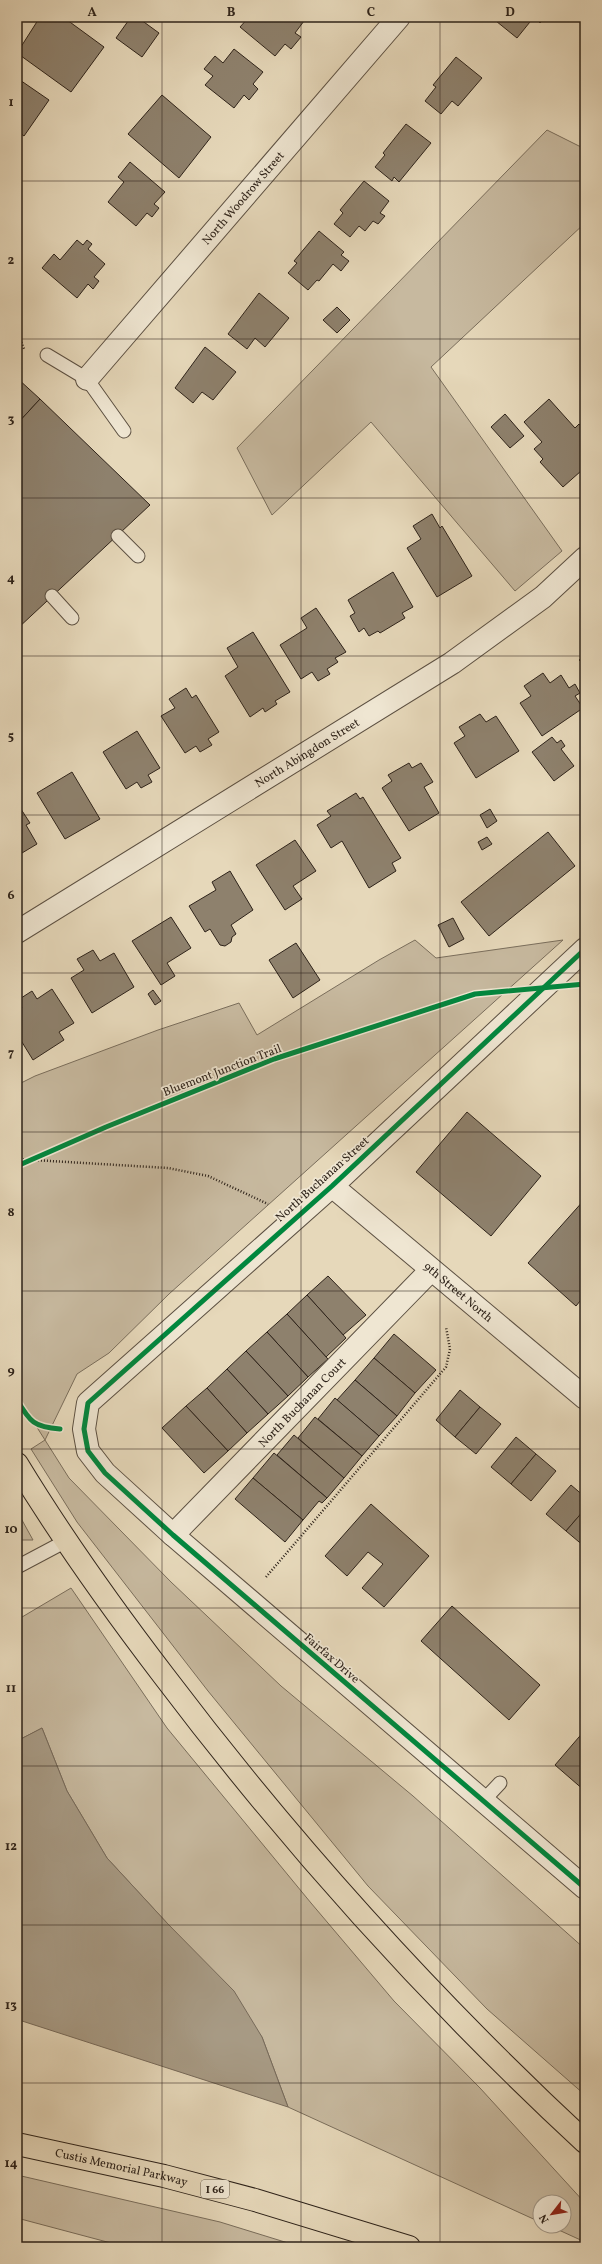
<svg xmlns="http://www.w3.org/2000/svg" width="602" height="2264" viewBox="0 0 602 2264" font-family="Vollkorn,serif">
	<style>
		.green { fill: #c7b99f; stroke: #7a6e5c }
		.water { fill: #a79a84; stroke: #776a5a }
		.building { fill: #8e816d; stroke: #2e231a }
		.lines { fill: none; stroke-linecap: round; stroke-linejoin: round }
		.service-casing { stroke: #5c5042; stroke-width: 15 }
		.minor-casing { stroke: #5c5042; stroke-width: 24 }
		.motorway-casing { stroke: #2e231a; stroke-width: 24 }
		.path { stroke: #2e231a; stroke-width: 2.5; stroke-dasharray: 1 2; stroke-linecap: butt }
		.service { stroke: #efe6d2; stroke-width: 13 }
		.minor { stroke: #efe6d2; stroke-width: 22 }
		.motorway { stroke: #e6d8ba; stroke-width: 22 }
		.cycleway-casing { stroke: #efe6d2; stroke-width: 8 }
		.cycleway { stroke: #00873e; stroke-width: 5 }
		.grid { fill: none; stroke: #2e231a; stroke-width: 1; stroke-opacity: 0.55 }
		.labels { text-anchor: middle; stroke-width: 3.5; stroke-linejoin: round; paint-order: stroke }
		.shield { fill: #efe6d2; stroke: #685e51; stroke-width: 1 }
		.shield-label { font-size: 11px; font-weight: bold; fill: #2e231a }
		.street-label { font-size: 12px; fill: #2e231a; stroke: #efe6d2 }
		.neatline { fill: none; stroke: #2e231a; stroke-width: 1.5 }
		.grid-label { font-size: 13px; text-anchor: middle; font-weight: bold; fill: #2e231a }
	</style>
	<rect width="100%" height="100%" fill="#e6d8ba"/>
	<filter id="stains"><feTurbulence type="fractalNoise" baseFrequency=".005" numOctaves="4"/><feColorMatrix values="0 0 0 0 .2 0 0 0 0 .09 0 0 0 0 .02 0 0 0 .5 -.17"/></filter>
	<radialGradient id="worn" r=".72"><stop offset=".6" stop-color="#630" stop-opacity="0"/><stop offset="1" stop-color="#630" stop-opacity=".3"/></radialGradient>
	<g class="green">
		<path d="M547,130L585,149V223L431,367L562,551L515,591L371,422L272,515L237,448Z"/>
		<path d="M415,940L436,958L563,940L169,1294L109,1353L77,1374L45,1440L69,1478L171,1582L281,1686L413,1796L585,1949V2095L487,2009L368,1886L208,1691L77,1522L31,1449L45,1440L17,1396V1085L35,1076L158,1030L239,1003L257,1035L379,960Z"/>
		<path d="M17,1511L33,1540H17Z"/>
		<path d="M71,1588L167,1728L311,1903L394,2001L480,2088L585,2203V2242L550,2226H564V2202H540V2222L288,2107L262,2037L167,1923L107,1858L67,1791L42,1728L17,1741V1620Z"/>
		<path d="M17,2175L220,2222L301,2247H126L17,2218Z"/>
	</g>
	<path class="water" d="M42,1728L67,1791L107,1858L167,1923L234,1991L262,2037L288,2107L19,2020L17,2017V1741Z"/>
	<g class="building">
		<path d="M40,17H63L104,47L71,92L17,53Z"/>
		<path d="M131,17H137L159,33L142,57L116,38Z"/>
		<path d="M249,17H299L304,21L295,33L301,37L291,49L285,44L275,56L240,27Z"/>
		<path d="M491,17H545L540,23L534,17L517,38Z"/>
		<path d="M234,49L263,72L253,84L258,89L249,100L244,95L234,108L205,85L213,76L204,69L215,56L223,63Z"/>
		<path d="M456,57L482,78L458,106L452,101L441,114L425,101L436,87L433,85Z"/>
		<path d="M17,78L49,100L24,136L17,131Z"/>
		<path d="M162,95L211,137L179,178L128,134Z"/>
		<path d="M406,124L431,143L399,182L394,177L392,181L375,167L385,155L383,153Z"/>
		<path d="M130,162L165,192L154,204L159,208L152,217L147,213L136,226L108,202L124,182L118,177Z"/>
		<path d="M364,181L389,201L380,213L385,216L378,224L373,221L365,231L359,226L350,237L334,224L343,213L340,210Z"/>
		<path d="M319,231L344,252L341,255L349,261L341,271L333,264L319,281L317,280L308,290L288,273L297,263L294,261Z"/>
		<path d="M77,240L83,245L87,240L92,244L88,249L105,264L94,277L99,281L93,289L88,284L77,298L42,268L54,254L60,260Z"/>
		<path d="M259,293L289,318L265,347L255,338L247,349L228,334Z"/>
		<path d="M337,307L350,320L337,333L323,320Z"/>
		<path d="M205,347L236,372L213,400L202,392L193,403L175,388Z"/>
		<path d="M17,378L40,399L17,424Z"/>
		<path d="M40,399L150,505L17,629V424Z"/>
		<path d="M549,399L575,428L579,424L585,431V474L581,471L563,487L540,462L543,459L534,449L542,442L524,422Z"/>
		<path d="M505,414L524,436L510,448L491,427Z"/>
		<path d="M432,514L440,528L442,526L472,576L437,597L407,548L421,539L413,526Z"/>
		<path d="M393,572L413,607L402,613L405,618L380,633L378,631L369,636L364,628L359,632L350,616L355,613L348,600Z"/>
		<path d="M316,608L346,652L335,658L338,662L327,669L330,674L318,681L312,672L301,679L280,645L307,628L301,618Z"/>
		<path d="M253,632L290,692L275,701L277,704L265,712L263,708L250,717L225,676L238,667L227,648Z"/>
		<path d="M585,654V666L579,660Z"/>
		<path d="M543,673L550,683L561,675L569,688L575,684L580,693L575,696L583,708L542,736L520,703L531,696L524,686Z"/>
		<path d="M186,688L192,698L196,695L219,732L208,739L212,745L200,752L196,746L185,753L161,716L175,708L169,699Z"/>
		<path d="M480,714L486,722L496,716L519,751L476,778L454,743L465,736L459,727Z"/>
		<path d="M137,731L160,768L148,775L152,782L141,788L137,782L126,789L103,752Z"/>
		<path d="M552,737L557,743L561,740L565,746L561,749L574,766L554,781L532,752Z"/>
		<path d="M409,763L412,768L421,763L433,782L424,787L439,813L409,831L382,788L392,781L388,775Z"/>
		<path d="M72,772L100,819L65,839L37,793Z"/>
		<path d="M356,793L360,799L363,797L401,858L392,863L396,871L369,888L342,841L331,848L317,825L331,816L327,811Z"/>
		<path d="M17,803L30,823L26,825L37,844L17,856Z"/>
		<path d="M490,809L497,821L487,828L480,815Z"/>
		<path d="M548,832L575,866L489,936L461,902Z"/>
		<path d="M487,837L492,844L482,850L478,842Z"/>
		<path d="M295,840L316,871L293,886L302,899L285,910L256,865Z"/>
		<path d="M230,871L253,910L231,925L236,934L232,937L231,942L225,946L220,945L210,929L205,932L189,906L216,890L212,882Z"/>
		<path d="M171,917L191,948L167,963L175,976L161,985L132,941Z"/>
		<path d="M453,918L464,939L449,947L438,925Z"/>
		<path d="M296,943L320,980L293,998L269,960Z"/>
		<path d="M93,950L100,961L114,953L134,987L92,1013L71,978L84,970L77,959Z"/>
		<path d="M52,989L74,1023L59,1032L64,1040L33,1060L17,1034V1011L22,1008L18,1000L32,991L37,999Z"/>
		<path d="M153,990L161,1001L155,1005L148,994Z"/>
		<path d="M467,1112L541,1176L491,1236L416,1172Z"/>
		<path d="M585,1199V1295L576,1306L528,1263Z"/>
		<path d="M328,1276L366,1315L343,1335L307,1295Z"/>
		<path d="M307,1295L346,1338L326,1357L287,1314Z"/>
		<path d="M287,1314L328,1359L308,1377L267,1332Z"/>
		<path d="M267,1332L308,1377L288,1396L246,1351Z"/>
		<path d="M394,1334L436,1370L415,1393L374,1358Z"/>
		<path d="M246,1351L288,1396L268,1414L227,1369Z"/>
		<path d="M374,1358L415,1393L397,1416L355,1380Z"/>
		<path d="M227,1369L268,1414L247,1433L207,1388Z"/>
		<path d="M355,1380L397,1416L379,1436L337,1400Z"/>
		<path d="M207,1388L247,1433L228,1451L186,1406Z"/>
		<path d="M460,1390L480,1407L455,1437L436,1420Z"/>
		<path d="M335,1398L379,1436L362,1456L318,1419Z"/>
		<path d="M186,1406L228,1451L204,1473L162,1428Z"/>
		<path d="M480,1407L501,1424L476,1454L455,1437Z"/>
		<path d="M315,1417L362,1456L344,1478L298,1438Z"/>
		<path d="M294,1435L344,1478L327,1498L277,1455Z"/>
		<path d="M516,1437L536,1454L511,1484L491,1467Z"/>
		<path d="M274,1453L327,1498L322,1503L319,1501L303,1520L253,1478Z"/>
		<path d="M536,1454L556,1471L531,1501L511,1484Z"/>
		<path d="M253,1478L303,1520L285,1542L235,1499Z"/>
		<path d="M571,1485L585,1497V1509L566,1531L546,1514Z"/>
		<path d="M371,1504L429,1556L384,1607L362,1588L383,1564L368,1552L347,1576L325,1556Z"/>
		<path d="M585,1509V1547L566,1531Z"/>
		<path d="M452,1606L540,1685L509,1720L421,1641Z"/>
		<path d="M585,1730V1791L555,1765Z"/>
	</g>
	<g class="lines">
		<g class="service-casing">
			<g id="service">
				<path d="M47,355L87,379L124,431"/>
				<path d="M118,536L138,556"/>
				<path d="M52,596L72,618"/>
				<path d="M17,1567L66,1541"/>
				<path d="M483,1801L500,1783"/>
			</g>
		</g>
		<g class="minor-casing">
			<g id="minor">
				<path id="s1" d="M87,379L399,17"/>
				<path id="s2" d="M17,932L452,663L543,597L585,558"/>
				<path d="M585,949L332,1186L88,1403L84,1429L88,1451L105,1473L173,1535L585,1888"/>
				<path id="s3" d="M332,1186L585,1398"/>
				<path id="s4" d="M173,1535L431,1270"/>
			</g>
		</g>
		<g class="motorway-casing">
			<g id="motorway">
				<path d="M17,1464C62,1538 112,1608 164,1676C291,1844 431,1999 585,2142"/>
				<path id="s5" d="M17,2144L164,2176L255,2200L409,2247"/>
			</g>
		</g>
		<g class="path">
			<path d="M17,331L24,349"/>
			<path d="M17,1159L168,1168L208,1176L268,1204"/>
			<path d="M266,1577L446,1367L450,1349L446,1327"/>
		</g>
		<use href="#service" class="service"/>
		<use href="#minor" class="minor"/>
		<use href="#motorway" class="motorway"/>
		<g class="cycleway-casing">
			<g id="cycleway">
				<path d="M585,949L332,1186L88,1403L84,1429L88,1451L105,1473L173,1535L585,1888"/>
				<path d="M17,1166L106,1127L274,1059L475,994L585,984"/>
				<path d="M17,1400C30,1422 34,1427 60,1429"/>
			</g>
		</g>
		<use href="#cycleway" class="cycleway"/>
	</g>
	<path class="grid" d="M162,17V2247M301,17V2247M440,17V2247M17,181H585M17,339H585M17,498H585M17,656H585M17,815H585M17,973H585M17,1132H585M17,1291H585M17,1449H585M17,1608H585M17,1766H585M17,1925H585M17,2083H585"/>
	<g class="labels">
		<rect class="shield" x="201" y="2180" width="28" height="18" rx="3"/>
		<g class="shield-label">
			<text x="215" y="2193">I 66</text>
		</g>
		<g class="street-label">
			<text dy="4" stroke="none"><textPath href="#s1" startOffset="239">North Woodrow Street</textPath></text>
			<text dy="4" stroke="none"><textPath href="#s2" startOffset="341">North Abingdon Street</textPath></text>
			<text transform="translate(222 1070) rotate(-21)" y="4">Bluemont Junction Trail</text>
			<text transform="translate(322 1179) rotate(-42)" y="4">North Buchanan Street</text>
			<text dy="4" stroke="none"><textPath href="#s3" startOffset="165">9th Street North</textPath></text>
			<text dy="4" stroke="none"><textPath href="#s4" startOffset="185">North Buchanan Court</textPath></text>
			<text transform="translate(332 1658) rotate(41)" y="4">Fairfax Drive</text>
			<text dy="4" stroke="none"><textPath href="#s5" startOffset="107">Custis Memorial Parkway</textPath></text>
		</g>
	</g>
	<rect width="602" height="2264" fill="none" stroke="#e6d8ba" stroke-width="44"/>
	<g transform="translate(552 2214) rotate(239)"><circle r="19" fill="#efe6d2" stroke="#a29888"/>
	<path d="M0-3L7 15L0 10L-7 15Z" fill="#8f2418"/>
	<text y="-6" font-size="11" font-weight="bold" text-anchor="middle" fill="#2e231a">N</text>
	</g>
	<rect x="22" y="22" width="558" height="2220" class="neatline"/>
	<g class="grid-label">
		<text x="92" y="16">A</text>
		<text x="231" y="16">B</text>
		<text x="371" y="16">C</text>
		<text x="510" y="16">D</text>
		<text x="11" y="106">1</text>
		<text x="11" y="264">2</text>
		<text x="11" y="423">3</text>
		<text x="11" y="582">4</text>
		<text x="11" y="740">5</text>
		<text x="11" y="899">6</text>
		<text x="11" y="1057">7</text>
		<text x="11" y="1216">8</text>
		<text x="11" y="1374">9</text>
		<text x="11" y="1533">10</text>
		<text x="11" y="1692">11</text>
		<text x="11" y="1850">12</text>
		<text x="11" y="2009">13</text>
		<text x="11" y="2167">14</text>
	</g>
	<rect width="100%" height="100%" filter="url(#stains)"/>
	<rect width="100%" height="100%" fill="url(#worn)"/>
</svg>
